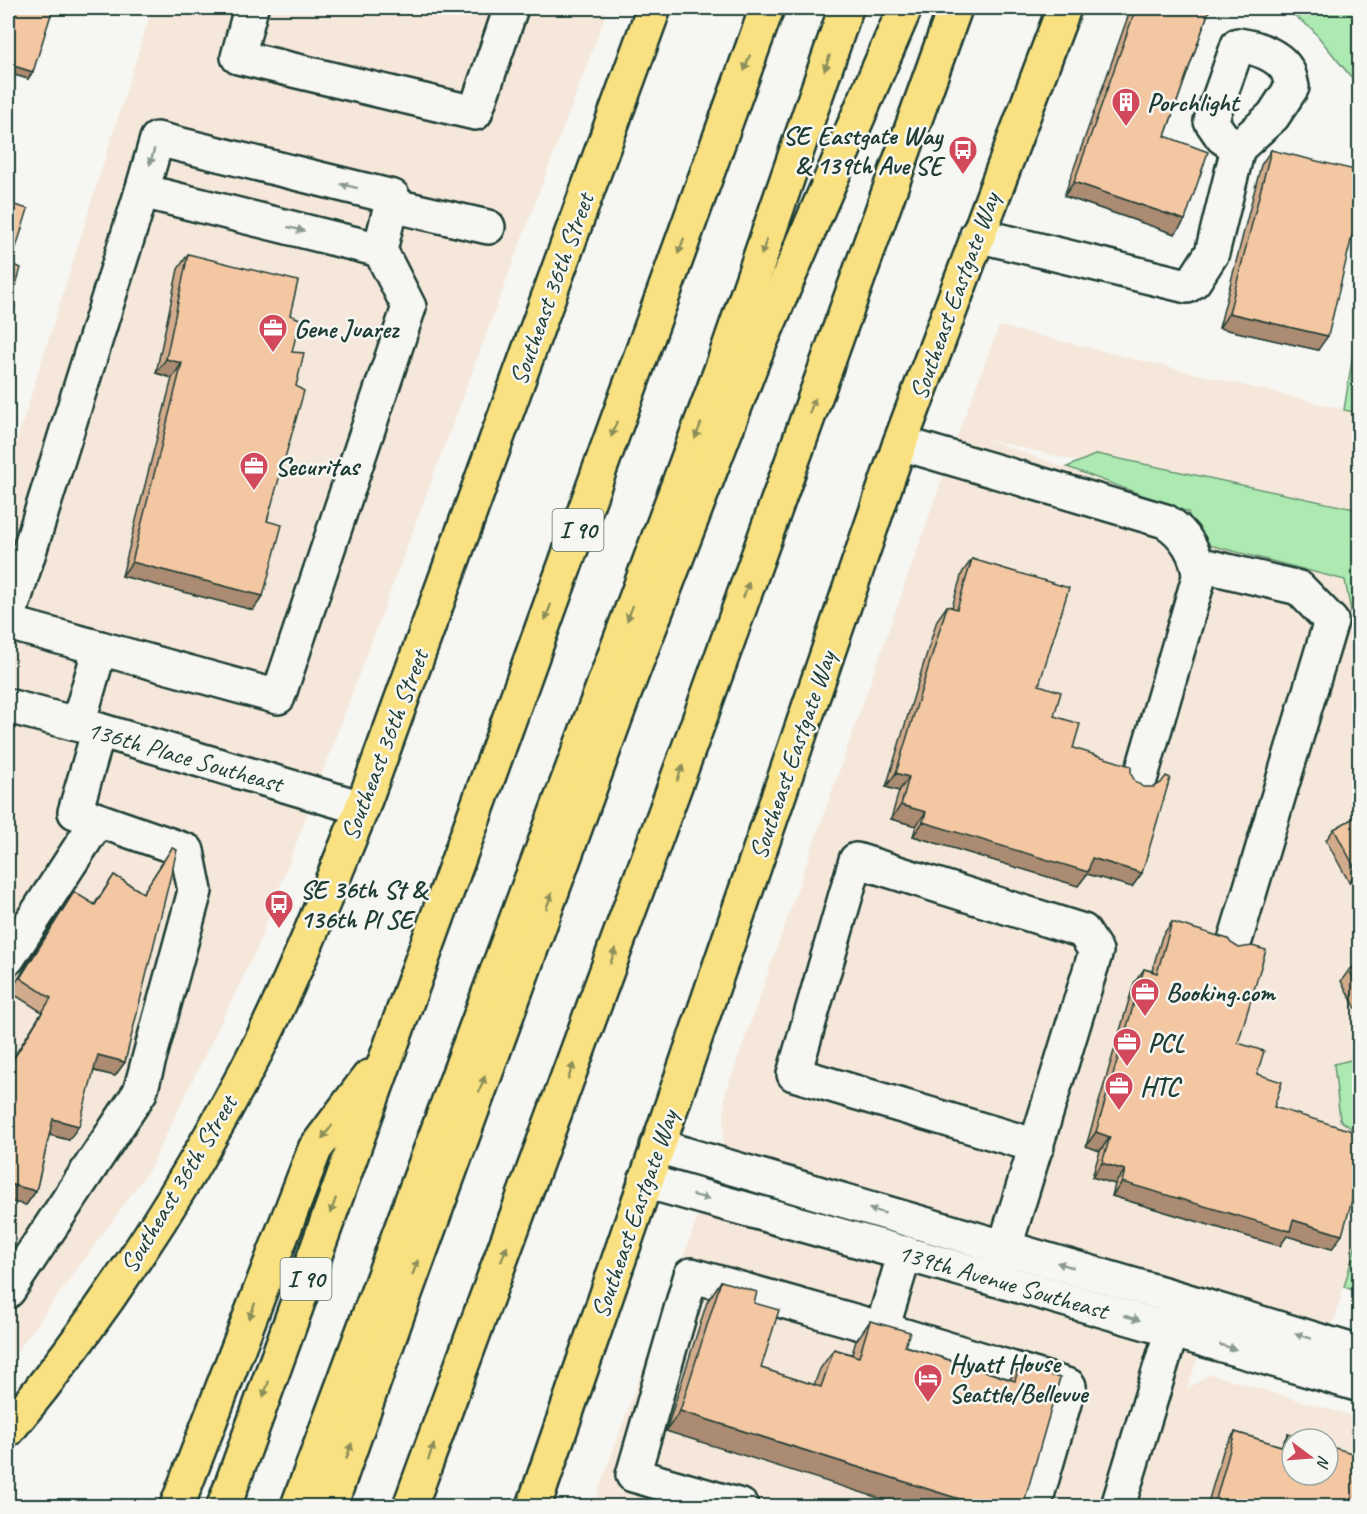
<svg xmlns="http://www.w3.org/2000/svg" width="1367" height="1514" viewBox="0 0 1367 1514" font-family="Caveat,sans-serif">
	<style>
		.built { fill: #f5e8da; fill-rule: evenodd }
		.green { fill: #aceab1; stroke: #669472; stroke-width: 1.5 }
		.lines { fill: none; stroke-linecap: round; stroke-linejoin: round }
		.minor-casing { stroke: #1f3d34; stroke-width: 38 }
		.major-casing { stroke: #1f3d34; stroke-width: 38 }
		.highway-casing { stroke: #1f3d34; stroke-width: 38 }
		.minor { stroke: #f6f6f2; stroke-width: 33 }
		.major { stroke: #f9e181; stroke-width: 33 }
		.highway { stroke: #f9e181; stroke-width: 33 }
		.wall { fill: #d2ab8c; stroke: #1f3d34; stroke-width: 1.5 }
		.shaded-wall { fill: #ab8b72; stroke: #1f3d34; stroke-width: 1.5 }
		.building { fill: #f4c7a3; stroke: #1f3d34; stroke-width: 1.5 }
		.oneway { fill: #8c8f5a }
		.oneway2 { fill: #8a9a93 }
		.labels { text-anchor: middle; stroke-width: 5; stroke-linejoin: round; paint-order: stroke }
		.shield { fill: #f6f6f2; stroke: #60746d; stroke-width: 1.5 }
		.shield-label { font-size: 24px; font-weight: bold; fill: #1f3d34 }
		.poi-label { font-size: 26px; font-weight: bold; fill: #1f3d34; stroke: #f6f6f2; text-anchor: start }
		.street-label { font-size: 26px; fill: #1f3d34; stroke: #f6f6f2 }
	</style>
	<rect width="100%" height="100%" fill="#f6f6f2"/>
	<filter id="ink" filterUnits="userSpaceOnUse"><feTurbulence type="fractalNoise" baseFrequency=".0167" numOctaves="2"/><feDisplacementMap in="SourceGraphic" scale="12" xChannelSelector="R" yChannelSelector="G"/><feConvolveMatrix kernelMatrix="1 2 1 2 8 2 1 2 1" color-interpolation-filters="sRGB"/></filter>
	<g filter="url(#ink)">
		<g class="built">
			<path d="M152,8H608L257,948L149,1170L8,1364V469Z"/>
			<path d="M999,326L1359,413V530L986,439L1188,512L1199,542L1345,580L1360,654V1058L1334,1064L1359,1134V1233L1330,1335L1218,1298L1187,1389L1210,1374L1359,1418V1506H593L723,1147L725,1095L959,431ZM1292,1439H1328V1475H1292Z"/>
		</g>
		<g class="green">
			<path d="M1284,8H1359V92L1351,77L1312,29Z"/>
			<path d="M1359,317V413L1344,410Z"/>
			<path d="M1097,454L1359,510V654L1345,580L1198,542L1188,512L1067,467Z"/>
			<path d="M1359,1058V1134L1340,1120L1334,1064Z"/>
			<path d="M1359,1233V1292L1344,1287Z"/>
		</g>
		<g class="lines">
			<g class="minor-casing">
				<g id="minor">
					<path d="M251,8L238,57L475,113L511,8"/>
					<path d="M391,205L488,227"/>
					<path d="M977,235L1187,286L1194,281L1212,253L1238,148L1273,116L1292,87C1291,83 1290,77 1288,72C1280,55 1255,47 1238,45L1211,121L1222,137L1238,148"/>
					<path d="M900,443L1165,521C1185,533 1198,555 1199,577L1139,783"/>
					<path d="M1198,564L1299,588L1331,621L1234,944"/>
					<path d="M8,619L142,191"/>
					<path d="M8,623L100,648"/>
					<path d="M8,706L99,730L362,808"/>
					<path d="M78,724L100,648L278,697L409,307L380,250L393,197L157,139L142,191L380,250"/>
					<path d="M8,958L98,820"/>
					<path d="M657,1146L1181,1299L1360,1353"/>
					<path d="M645,1181L985,1276L1360,1385"/>
					<path d="M995,1279L1096,951L1083,931L856,860L794,1074L1037,1146"/>
					<path d="M8,1291L140,1092L195,891L187,851L75,812L99,730"/>
					<path d="M882,1329L905,1253"/>
					<path d="M741,1506L633,1475L691,1275L882,1329L1069,1386L1034,1506"/>
					<path d="M1118,1506L1178,1310"/>
				</g>
			</g>
			<g class="major-casing">
				<g id="major">
					<path d="M8,1430C107,1310 193,1177 263,1038C300,963 330,885 362,808L654,8"/>
					<path d="M534,1506L900,443L1064,8"/>
				</g>
			</g>
			<g class="highway-casing">
				<g id="highway">
					<path d="M177,1506L315,1149L369,1077"/>
					<path d="M224,1506L767,8"/>
					<path d="M298,1506L724,362L846,8"/>
					<path d="M330,1506L399,1310L624,694L754,357L905,8"/>
					<path d="M410,1506L701,715L955,8"/>
				</g>
			</g>
			<use href="#minor" class="minor"/>
			<use href="#major" class="major"/>
			<use href="#highway" class="highway"/>
		</g>
		<g class="wall">
			<path d="M14,8H53L28,79L8,73V31Z"/>
			<path d="M1131,8H1210L1165,136L1175,234L1064,196Z"/>
			<path d="M1271,150L1318,350L1219,328L1261,165Z"/>
			<path d="M188,254L290,315L292,352L296,386L267,521L263,596L253,610L122,576L172,378L156,373L178,269Z"/>
			<path d="M972,559L1039,685L1054,716L1073,748L1131,774L1142,873L1132,887L1087,874L1078,886L913,836L916,826L891,819L899,791L886,787L937,620L947,606L952,607L962,573Z"/>
			<path d="M1359,815V878V877L1349,882L1326,840L1334,829Z"/>
			<path d="M172,848L125,1062L115,1076L94,1071L69,1140L49,1135L36,1191L26,1205L8,1201V1066L42,1012L10,992L41,942L74,892L94,905L114,875L143,893Z"/>
			<path d="M1172,922L1238,1043L1257,1074L1274,1107L1332,1249L1287,1236L1280,1246L1112,1196L1115,1184L1092,1177L1100,1151L1086,1146L1134,983L1144,969L1152,971L1162,936Z"/>
			<path d="M1359,964V1014L1341,981L1349,970Z"/>
			<path d="M721,1281L754,1303L761,1368L814,1385L820,1369L834,1349L852,1354L856,1341L870,1321L905,1346L1010,1379L1019,1366L1060,1378L666,1431L707,1302Z"/>
			<path d="M1235,1432L1281,1446L1288,1434L1359,1506H1207L1224,1448Z"/>
		</g>
		<g class="shaded-wall">
			<path d="M8,64L33,72L28,79L8,73Z"/>
			<path d="M1074,182L1185,220L1175,234L1064,196Z"/>
			<path d="M1229,313L1328,336L1318,350L1219,328Z"/>
			<path d="M166,359L182,363L172,378L156,373Z"/>
			<path d="M132,562L263,596L253,610L122,576Z"/>
			<path d="M896,773L909,777L899,791L886,787Z"/>
			<path d="M901,805L926,812L916,826L891,819Z"/>
			<path d="M923,822L1092,858L1142,873L1132,887L1087,874L1078,886L913,836Z"/>
			<path d="M1359,870V876L1349,882L1357,872Z"/>
			<path d="M98,1055L125,1062L115,1076L88,1069Z"/>
			<path d="M53,1119L79,1126L69,1140L43,1133Z"/>
			<path d="M1096,1132L1110,1137L1100,1151L1086,1146Z"/>
			<path d="M1102,1163L1125,1170L1115,1184L1092,1177Z"/>
			<path d="M1122,1182L1293,1220L1342,1235L1332,1249L1287,1236L1280,1246L1112,1196Z"/>
			<path d="M9,1184L36,1191L26,1205L8,1201V1186Z"/>
			<path d="M680,1411L982,1506H904L666,1431Z"/>
		</g>
		<g class="building">
			<path d="M17,8H53L33,72L8,64V42Z"/>
			<path d="M1136,8H1210L1165,136L1208,152L1185,220L1074,182Z"/>
			<path d="M1271,150L1359,171V207L1328,336L1229,313Z"/>
			<path d="M8,203L28,209L11,264L21,268L10,305L15,306L8,331Z"/>
			<path d="M188,254L298,281L290,315L300,319L292,352L304,353L296,386L304,391L267,521L282,525L263,596L132,562L182,363L166,359Z"/>
			<path d="M972,559L1069,588L1039,685L1061,692L1054,716L1080,724L1073,748L1131,766V774L1135,781L1143,787H1154L1161,783L1166,776L1170,778L1142,873L1092,858L1088,872L923,822L926,812L901,805L909,777L896,773L947,606L957,609Z"/>
			<path d="M1359,815V870L1357,872L1334,829Z"/>
			<path d="M172,848L177,850L125,1062L98,1055L79,1126L53,1119L36,1191L9,1184L8,1189V1068L51,998L20,978L74,892L95,905L114,875L143,893Z"/>
			<path d="M1172,922L1228,939L1231,943L1239,948L1252,946L1266,950L1238,1043L1264,1051L1257,1074L1282,1082L1274,1107L1359,1133V1176L1342,1235L1293,1220L1290,1231L1122,1182L1125,1170L1102,1163L1110,1137L1096,1132L1144,969L1157,973Z"/>
			<path d="M1359,964V989L1349,970Z"/>
			<path d="M721,1281L757,1292L754,1303L779,1310L761,1368L821,1387L834,1349L859,1357L870,1321L910,1332L905,1346L1015,1381L1019,1366L1060,1378L1023,1506H982L680,1411Z"/>
			<path d="M1235,1432L1284,1447L1288,1434L1304,1439H1292V1475H1328V1446L1359,1455V1506H1214Z"/>
		</g>
		<defs><path id="oneway-solid" d="M-6-.8H1V-3.2L6.5 0L1 3.2V.8H-6Z" transform="scale(1.5)"/></defs>
		<g class="oneway">
			<use href="#oneway-solid" transform="translate(747 63) rotate(110)"/>
			<use href="#oneway-solid" transform="translate(827 63) rotate(109)"/>
			<use href="#oneway-solid" transform="translate(681 246) rotate(110)"/>
			<use href="#oneway-solid" transform="translate(764 247) rotate(109)"/>
			<use href="#oneway-solid" transform="translate(812 406) rotate(-70)"/>
			<use href="#oneway-solid" transform="translate(614 429) rotate(110)"/>
			<use href="#oneway-solid" transform="translate(698 431) rotate(111)"/>
			<use href="#oneway-solid" transform="translate(746 590) rotate(-70)"/>
			<use href="#oneway-solid" transform="translate(548 612) rotate(110)"/>
			<use href="#oneway-solid" transform="translate(630 613) rotate(111)"/>
			<use href="#oneway-solid" transform="translate(680 773) rotate(-70)"/>
			<use href="#oneway-solid" transform="translate(549 901) rotate(-70)"/>
			<use href="#oneway-solid" transform="translate(613 956) rotate(-70)"/>
			<use href="#oneway-solid" transform="translate(571 1071) rotate(-70)"/>
			<use href="#oneway-solid" transform="translate(482 1084) rotate(-70)"/>
			<use href="#oneway-solid" transform="translate(327 1132) rotate(127)"/>
			<use href="#oneway-solid" transform="translate(333 1206) rotate(110)"/>
			<use href="#oneway-solid" transform="translate(504 1254) rotate(-70)"/>
			<use href="#oneway-solid" transform="translate(415 1268) rotate(-70)"/>
			<use href="#oneway-solid" transform="translate(252 1311) rotate(111)"/>
			<use href="#oneway-solid" transform="translate(266 1389) rotate(110)"/>
			<use href="#oneway-solid" transform="translate(349 1451) rotate(-71)"/>
			<use href="#oneway-solid" transform="translate(431 1452) rotate(-70)"/>
		</g>
		<g class="oneway2">
			<use href="#oneway-solid" transform="translate(152 157) rotate(106)"/>
			<use href="#oneway-solid" transform="translate(349 186) rotate(-166)"/>
			<use href="#oneway-solid" transform="translate(296 229) rotate(14)"/>
			<use href="#oneway-solid" transform="translate(701 1197) rotate(15)"/>
			<use href="#oneway-solid" transform="translate(877 1211) rotate(-164)"/>
			<use href="#oneway-solid" transform="translate(1065 1265) rotate(-164)"/>
			<use href="#oneway-solid" transform="translate(1132 1318) rotate(16)"/>
			<use href="#oneway-solid" transform="translate(1303 1336) rotate(-163)"/>
			<use href="#oneway-solid" transform="translate(1228 1347) rotate(16)"/>
		</g>
	</g>
	<defs>
		<g id="building-pin" transform="scale(1.5)"><path d="M0 17L-7.5 6A9.5 9.5 0 1 1 7.5 6Z" fill="#d1495b" stroke="#f6f6f2"/><path d="M-4-6H4V6H1V3H-1V6H-4ZM-2.5-4.3h1.7v1.8h-1.7ZM.8-4.3h1.7v1.8H.8ZM-2.5-1h1.7V.8h-1.7ZM.8-1h1.7V.8H.8Z" fill="#fff"/></g>
		<g id="bus-pin" transform="scale(1.5)"><path d="M0 17L-7.5 6A9.5 9.5 0 1 1 7.5 6Z" fill="#d1495b" stroke="#f6f6f2"/><path d="M-5-6H5V4H4V6H2V4H-2V6H-4V4H-5ZM-3.5-4V0h7V-4ZM-3.5 1.2v1.5H-2V1.2ZM2 1.2v1.5H3.5V1.2Z" fill="#fff"/></g>
		<g id="office-pin" transform="scale(1.5)"><path d="M0 17L-7.5 6A9.5 9.5 0 1 1 7.5 6Z" fill="#d1495b" stroke="#f6f6f2"/><path d="M-6-3h4V-5.5h4V-3h4V5H-6ZM-1-4.5V-3h2v-1.5ZM-6 0V1H6V0Z" fill="#fff"/></g>
		<g id="hotel-pin" transform="scale(1.5)"><path d="M0 17L-7.5 6A9.5 9.5 0 1 1 7.5 6Z" fill="#d1495b" stroke="#f6f6f2"/><path d="M-6-4.5h1.5V1H6V5H4.5V3h-9V5H-6ZM-4 0a1.8 1.8 0 1 1 3.6 0ZM.5 0V-2.5h3Q6-2.5 6 0Z" fill="#fff"/></g>
	</defs>
	<g fill-rule="evenodd">
		<use href="#building-pin" x="1126" y="102"/>
		<use href="#bus-pin" x="963" y="150"/>
		<use href="#office-pin" x="273" y="328"/>
		<use href="#office-pin" x="254" y="466"/>
		<use href="#bus-pin" x="279" y="904"/>
		<use href="#office-pin" x="1145" y="992"/>
		<use href="#office-pin" x="1127" y="1042"/>
		<use href="#office-pin" x="1119" y="1086"/>
		<use href="#hotel-pin" x="928" y="1378"/>
	</g>
	<g class="labels">
		<g class="shield">
			<rect x="552.5" y="509" width="51" height="42" rx="4.5"/>
			<rect x="280.5" y="1258" width="51" height="42" rx="4.5"/>
		</g>
		<g class="shield-label">
			<text x="578" y="538">I 90</text>
			<text x="306" y="1287">I 90</text>
		</g>
		<g class="poi-label">
			<text x="1147" y="111">Porchlight</text>
			<text x="942" y="144" text-anchor="end">SE Eastgate Way<tspan x="942" dy="30">&amp; 139th Ave SE</tspan></text>
			<text x="294" y="337">Gene Juarez</text>
			<text x="275" y="475">Securitas</text>
			<text x="300" y="898">SE 36th St &amp;<tspan x="300" dy="30">136th Pl SE</tspan></text>
			<text x="1166" y="1001">Booking.com</text>
			<text x="1148" y="1051">PCL</text>
			<text x="1140" y="1095">HTC</text>
			<text x="949" y="1372">Hyatt House<tspan x="949" dy="30">Seattle/Bellevue</tspan></text>
		</g>
		<g class="street-label">
			<text transform="translate(551 289) rotate(-70)" y="9">Southeast 36th Street</text>
			<text transform="translate(954 296) rotate(-70)" y="9">Southeast Eastgate Way</text>
			<text transform="translate(384 745) rotate(-69)" y="9">Southeast 36th Street</text>
			<text transform="translate(792 755) rotate(-71)" y="9">Southeast Eastgate Way</text>
			<text transform="translate(185 756) rotate(16)" y="9">136th Place Southeast</text>
			<text transform="translate(178 1184) rotate(-59)" y="9">Southeast 36th Street</text>
			<text transform="translate(634 1214) rotate(-71)" y="9">Southeast Eastgate Way</text>
			<text transform="translate(1003 1281) rotate(16)" y="9">139th Avenue Southeast</text>
		</g>
	</g>
	<rect width="1367" height="1514" fill="none" stroke="#f6f6f2" stroke-width="30"/>
	<rect x="15" y="15" width="1337" height="1484" fill="none" stroke="#1f3d34" stroke-width="2" filter="url(#ink)"/>
	<g transform="translate(1310 1457) rotate(106)"><circle r="28" fill="#f6f6f2" stroke="#a0aca6" stroke-width="1.5"/>
	<path d="M0-4.5L10 22L0 15L-10 22Z" fill="#d1495b"/>
	<text y="-9" font-size="16" font-weight="bold" text-anchor="middle" fill="#1f3d34">N</text>
	</g>
</svg>
